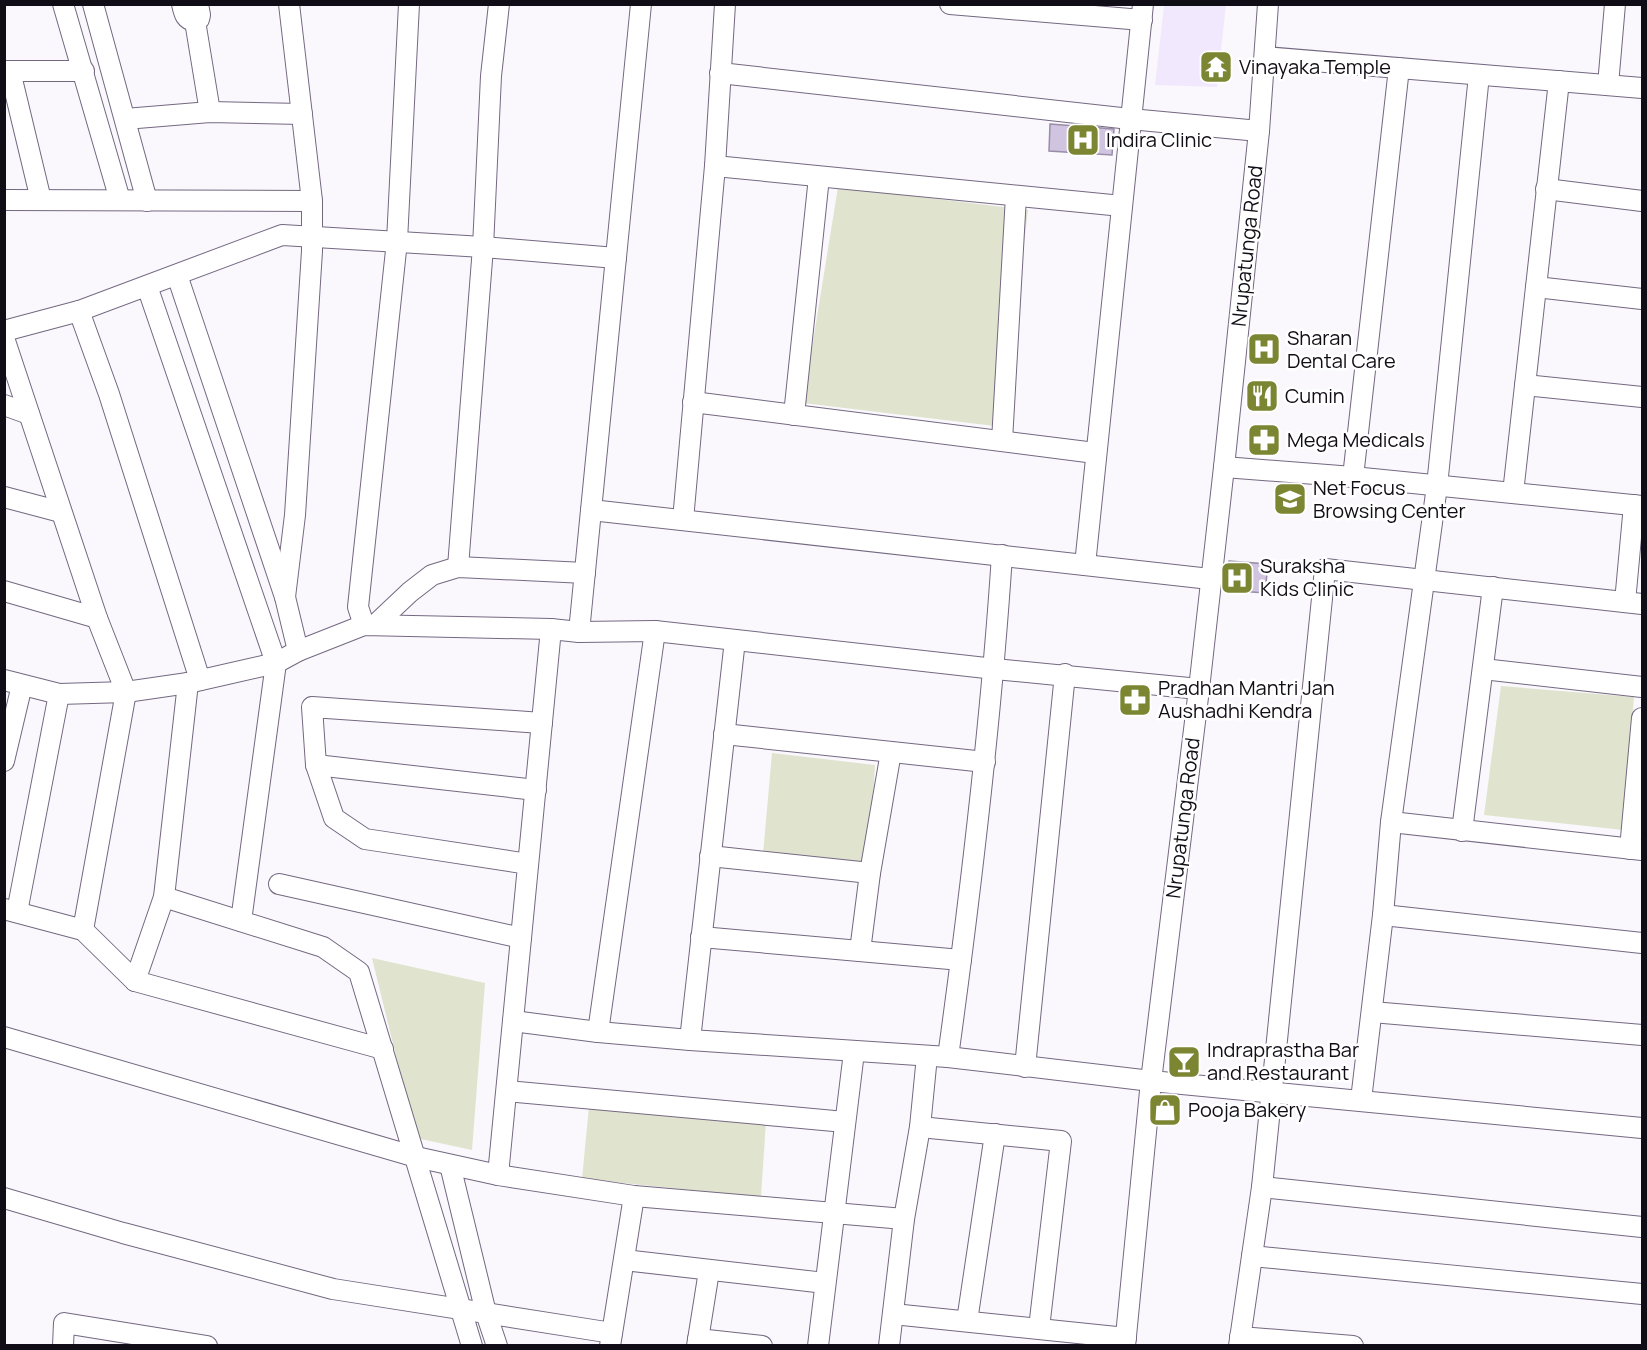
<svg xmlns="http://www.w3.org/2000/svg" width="1647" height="1350" viewBox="0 0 1647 1350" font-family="Manrope,sans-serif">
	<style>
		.built { fill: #f2e8fd }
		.green { fill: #e0e4ce }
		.building { fill: #d1c4e1; stroke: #998da7; stroke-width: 1.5 }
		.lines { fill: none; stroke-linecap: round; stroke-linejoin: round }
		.street-casing { stroke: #746881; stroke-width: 22 }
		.street { stroke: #fff; stroke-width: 20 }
		.labels { text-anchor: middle; stroke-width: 5; stroke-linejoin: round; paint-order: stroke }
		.poi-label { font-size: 20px; fill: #110d16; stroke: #fff; text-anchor: start }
		.street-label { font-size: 20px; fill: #110d16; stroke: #fff }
	</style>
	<rect width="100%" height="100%" fill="#faf8fd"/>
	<path class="built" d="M1164,5H1226L1217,87L1155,85Z"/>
	<g class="green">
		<path d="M838,187L1028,210L1003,427L803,403Z"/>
		<path d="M1501,686L1634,697L1623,830L1484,815Z"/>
		<path d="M772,753L875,765L869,864L763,854Z"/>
		<path d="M372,958L485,983L472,1150L416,1138Z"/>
		<path d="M589,1106L766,1121L761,1197L582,1179Z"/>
	</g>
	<g class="building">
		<path d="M1050,124L1114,129L1112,155L1049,151Z"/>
		<path d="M1229,561L1268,564L1265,593L1226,590Z"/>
	</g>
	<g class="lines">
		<g class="street-casing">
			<g id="street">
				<path d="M63,4L120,200"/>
				<path d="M93,4L147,201"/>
				<path d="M182,4C184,13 185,20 195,21"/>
				<path d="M198,4L200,15L199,19L195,21L210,112"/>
				<path d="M950,4L1142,20"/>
				<path d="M1265,57L1642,88"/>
				<path d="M4,71H84"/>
				<path d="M10,71L41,200"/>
				<path d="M720,73L1130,119L1259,131"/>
				<path d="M1608,85L1615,4"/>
				<path d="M125,119L210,112L302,114"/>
				<path d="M715,166L1122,206"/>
				<path d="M1546,189L1642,201"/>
				<path d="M4,200L312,201"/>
				<path d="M177,275L285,597L298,651"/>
				<path d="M147,286L276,663L241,921"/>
				<path d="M1536,287L1642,299"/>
				<path d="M79,311L109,394L200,680"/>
				<path d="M4,331L79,311L282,235L483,247L616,258"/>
				<path d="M4,338L97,618L126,692L83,930"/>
				<path d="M1525,385L1642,397"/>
				<path d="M693,402L1095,453"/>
				<path d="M4,405L29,414"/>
				<path d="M794,415L819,177"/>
				<path d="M1002,441L1016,196"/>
				<path d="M1224,467L1353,477L1642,506"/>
				<path d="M1353,477L1399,68"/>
				<path d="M1513,493L1559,81"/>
				<path d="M4,497L61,512"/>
				<path d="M591,510L1210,579"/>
				<path d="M683,520L715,166L725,4"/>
				<path d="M1085,565L1143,4"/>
				<path d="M458,567L483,247L491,76L499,4"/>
				<path d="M4,591L97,618"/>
				<path d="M285,597L295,515L312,251V201L289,4"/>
				<path d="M1625,602L1634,505"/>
				<path d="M364,625L358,607L397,241L409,4"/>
				<path d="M375,625L410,592L432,575L458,567L585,573"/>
				<path d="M579,632L655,631L995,669L1199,689"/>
				<path d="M1483,669L1642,687"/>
				<path d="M4,680L59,694L126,692L188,683L276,663L298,651L364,625L551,629"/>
				<path d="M724,734L985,762"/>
				<path d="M4,761L22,685"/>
				<path d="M316,765L536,790"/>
				<path d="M1391,822L1642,850"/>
				<path d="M1462,831L1493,587"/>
				<path d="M1630,849L1642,718"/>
				<path d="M710,856L870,873"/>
				<path d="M528,864L365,839L334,818L316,765L312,707L542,723"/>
				<path d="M279,884L521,938"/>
				<path d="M164,897L323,947L359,972L472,1346"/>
				<path d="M4,909L83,930L135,981L383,1049"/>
				<path d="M17,912L59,694"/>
				<path d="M1383,915L1642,943"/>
				<path d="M701,937L961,960"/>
				<path d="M860,951L870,873L891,752"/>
				<path d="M135,981L164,897L188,683"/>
				<path d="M1372,1012L1642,1035"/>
				<path d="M513,1021L598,1032L690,1040L948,1057L1151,1081L1642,1128"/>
				<path d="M598,1032L655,631"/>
				<path d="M4,1037L416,1157L498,1175L634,1196L904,1219"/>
				<path d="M690,1040L735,640"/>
				<path d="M948,1057C971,890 991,723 1002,555"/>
				<path d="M1025,1067L1065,674"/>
				<path d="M507,1091L845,1122"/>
				<path d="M1361,1100L1383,915L1391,822L1437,486L1479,75"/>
				<path d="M920,1127L1061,1141L1039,1328"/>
				<path d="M450,1165L486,1313L497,1346"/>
				<path d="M498,1175L551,629L579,632L641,4"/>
				<path d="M1262,1187L1642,1227"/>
				<path d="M4,1198L123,1233L333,1289L612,1333"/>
				<path d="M1252,1256L1642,1294"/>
				<path d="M624,1260L825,1283"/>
				<path d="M893,1314L1126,1338"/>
				<path d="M967,1321L995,1134"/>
				<path d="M1240,1337L1353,1346"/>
				<path d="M698,1339L762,1346"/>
				<path d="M63,1346L64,1323L207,1346"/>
				<path d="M610,1346L634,1196"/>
				<path d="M697,1346L709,1271"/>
				<path d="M818,1346L854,1052"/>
				<path d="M889,1346L904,1219L920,1127L927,1056"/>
				<path d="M1125,1346L1151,1081L1199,689L1224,467L1259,131L1268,4"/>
				<path d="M1239,1346L1262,1187L1325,569L1642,604"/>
			</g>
		</g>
		<use href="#street" class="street"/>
	</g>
	<defs>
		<g id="temple-square" transform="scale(1.725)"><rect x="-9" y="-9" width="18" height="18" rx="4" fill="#7c8531" stroke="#fff"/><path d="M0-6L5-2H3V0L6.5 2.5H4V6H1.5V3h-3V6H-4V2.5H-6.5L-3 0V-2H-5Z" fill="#fff"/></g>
		<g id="hospital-square" transform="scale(1.725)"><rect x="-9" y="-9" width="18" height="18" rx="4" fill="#7c8531" stroke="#fff"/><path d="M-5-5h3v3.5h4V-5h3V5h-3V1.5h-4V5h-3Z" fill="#fff"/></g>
		<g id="restaurant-square" transform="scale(1.725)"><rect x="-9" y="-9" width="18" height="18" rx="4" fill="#7c8531" stroke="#fff"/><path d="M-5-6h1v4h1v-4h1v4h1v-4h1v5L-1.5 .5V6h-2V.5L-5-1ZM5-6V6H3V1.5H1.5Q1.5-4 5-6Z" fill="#fff"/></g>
		<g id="pharmacy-square" transform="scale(1.725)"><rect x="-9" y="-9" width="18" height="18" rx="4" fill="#7c8531" stroke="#fff"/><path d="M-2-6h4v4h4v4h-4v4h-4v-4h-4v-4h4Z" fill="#fff"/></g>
		<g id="school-square" transform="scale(1.725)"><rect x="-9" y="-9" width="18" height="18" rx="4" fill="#7c8531" stroke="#fff"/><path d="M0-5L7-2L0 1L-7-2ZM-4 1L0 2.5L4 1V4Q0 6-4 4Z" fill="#fff"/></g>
		<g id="bar-square" transform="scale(1.725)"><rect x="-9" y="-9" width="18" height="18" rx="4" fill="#7c8531" stroke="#fff"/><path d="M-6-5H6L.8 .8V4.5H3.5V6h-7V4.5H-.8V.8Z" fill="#fff"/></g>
		<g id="shop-square" transform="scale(1.725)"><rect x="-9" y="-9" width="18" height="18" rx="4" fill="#7c8531" stroke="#fff"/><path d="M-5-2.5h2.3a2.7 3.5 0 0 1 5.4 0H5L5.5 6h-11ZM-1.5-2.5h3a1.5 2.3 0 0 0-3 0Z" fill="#fff"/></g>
	</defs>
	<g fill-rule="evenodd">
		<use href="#temple-square" x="1216" y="67"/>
		<use href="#hospital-square" x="1083" y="140"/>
		<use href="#hospital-square" x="1264" y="349"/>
		<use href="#restaurant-square" x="1262" y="396"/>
		<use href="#pharmacy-square" x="1264" y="440"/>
		<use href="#school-square" x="1290" y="499"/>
		<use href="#hospital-square" x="1237" y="578"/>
		<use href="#pharmacy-square" x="1135" y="700"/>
		<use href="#bar-square" x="1184" y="1062"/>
		<use href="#shop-square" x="1165" y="1110"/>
	</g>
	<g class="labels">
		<g class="poi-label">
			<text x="1239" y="74">Vinayaka Temple</text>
			<text x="1106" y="147">Indira Clinic</text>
			<text x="1287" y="345">Sharan<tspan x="1287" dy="23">Dental Care</tspan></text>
			<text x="1285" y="403">Cumin</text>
			<text x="1287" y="447">Mega Medicals</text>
			<text x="1313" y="495">Net Focus<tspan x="1313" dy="23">Browsing Center</tspan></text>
			<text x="1260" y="573">Suraksha<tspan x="1260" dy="23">Kids Clinic</tspan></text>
			<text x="1158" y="695">Pradhan Mantri Jan<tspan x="1158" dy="23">Aushadhi Kendra</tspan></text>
			<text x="1207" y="1057">Indraprastha Bar<tspan x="1207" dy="23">and Restaurant</tspan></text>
			<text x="1188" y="1117">Pooja Bakery</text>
		</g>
		<g class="street-label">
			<text transform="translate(1247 246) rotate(-84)" y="7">Nrupatunga Road</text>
			<text transform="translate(1183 818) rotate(-83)" y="7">Nrupatunga Road</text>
		</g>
	</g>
	<rect width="1647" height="1350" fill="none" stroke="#110d16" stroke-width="12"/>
</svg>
